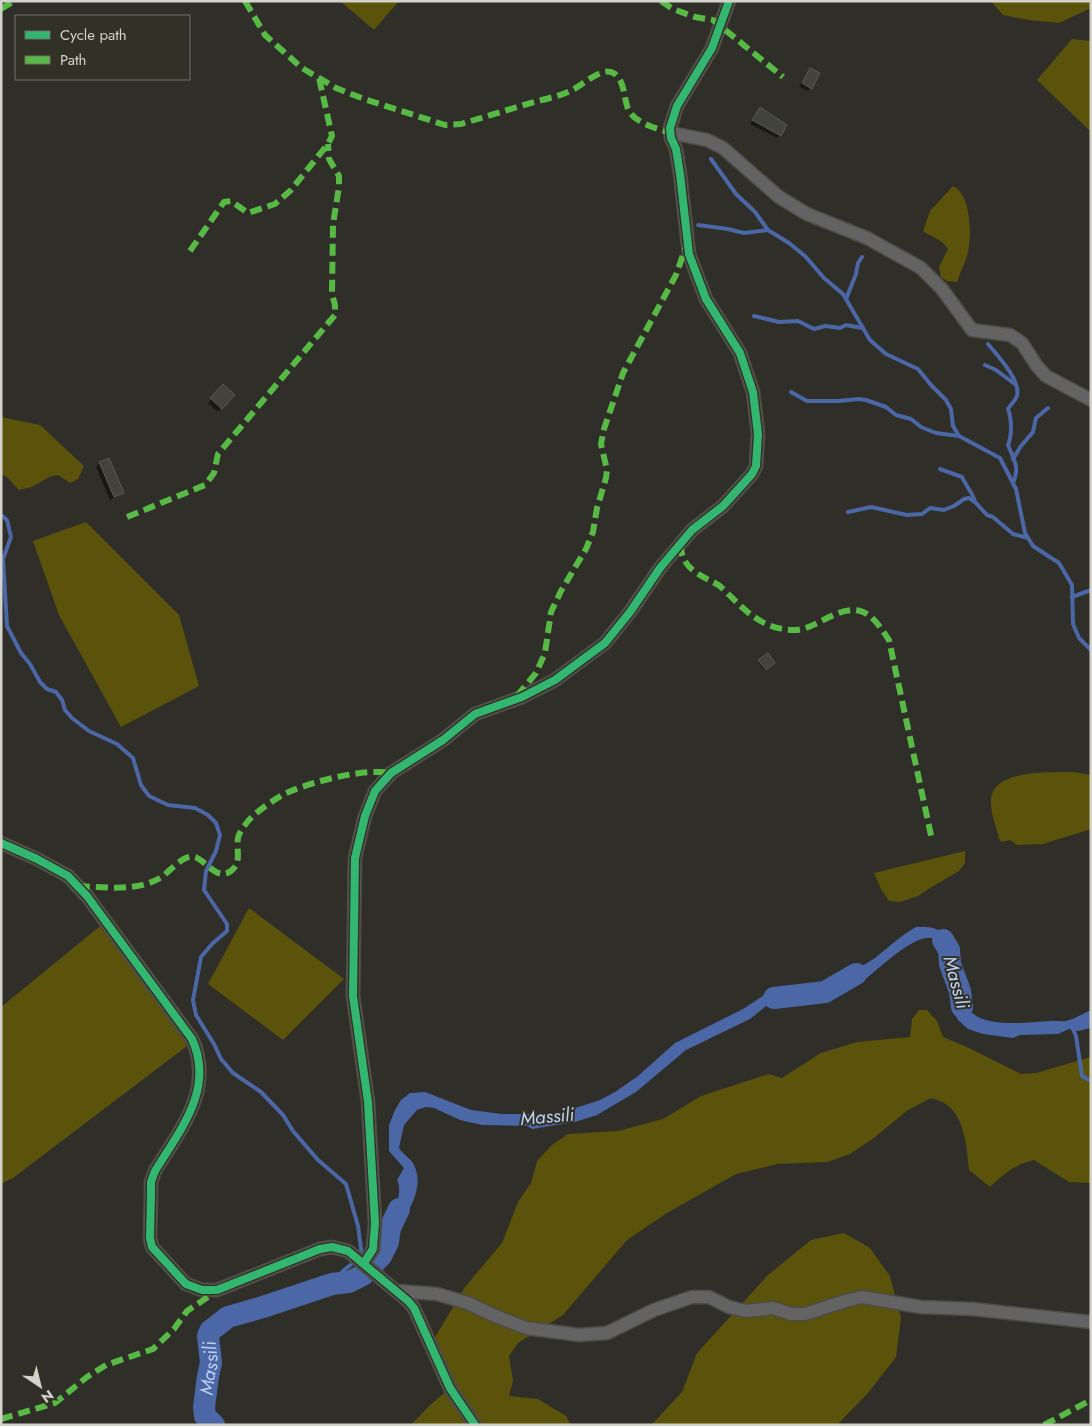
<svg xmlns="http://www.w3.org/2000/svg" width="1092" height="1426" viewBox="0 0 1092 1426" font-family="Jost,sans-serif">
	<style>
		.green { fill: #5b530b }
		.water { fill: #4b67a5 }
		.shadow { fill: #0007 }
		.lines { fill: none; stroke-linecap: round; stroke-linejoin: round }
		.stream { stroke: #4b67a5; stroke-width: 4 }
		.river { stroke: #4b67a5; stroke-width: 22 }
		.building { fill: #43433d; stroke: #5a5954 }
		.street-casing { stroke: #4c4b46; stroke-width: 15 }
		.street { stroke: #636364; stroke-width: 12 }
		.quiet { stroke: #58b947; stroke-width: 6; stroke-dasharray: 12 6; stroke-linecap: butt }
		.cycleway-casing { stroke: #323125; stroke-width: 11 }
		.cycleway { stroke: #33b770; stroke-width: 8 }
		.labels { text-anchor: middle; stroke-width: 4; stroke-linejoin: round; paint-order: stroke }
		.water-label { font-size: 19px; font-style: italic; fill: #bdd0f6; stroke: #323125 }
	</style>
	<rect width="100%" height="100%" fill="#2f2e28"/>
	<g class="green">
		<path d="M340,1H399L374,30Z"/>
		<path d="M991,1H1091V8L1059,23L1029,20L1003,15Z"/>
		<path d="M1072,39L1091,41V132L1037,80Z"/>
		<path d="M953,186C971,194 972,235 968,252C966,262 960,272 957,282L947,281L941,277L939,267L948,249C943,240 932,237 923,231L930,211Z"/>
		<path d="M1,417L40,425L84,466L78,479L70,483L58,475L49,477L32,487L19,490L7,477L1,474Z"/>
		<path d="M86,522L179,615L199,686L121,727L59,615L33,541Z"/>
		<path d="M1073,772L1091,775V829L1043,844L1017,845L1010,840L1001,842L999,838C996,826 990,812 991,800C992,769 1052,772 1073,772Z"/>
		<path d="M965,851V863L959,871L930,888L918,896L900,902L889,901L881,889L874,873Z"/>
		<path d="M249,908L344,979L283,1040L208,984Z"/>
		<path d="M105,922L192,1039L187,1046L13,1178L1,1184V1007Z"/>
		<path d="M919,1010H927L937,1021L943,1037L967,1047L1021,1074L1036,1073L1091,1057V1183L1069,1182L1034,1160C1016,1164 1003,1174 990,1187L969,1170C967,1150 965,1117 946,1104C942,1101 936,1100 931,1098L908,1110L875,1137L850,1154L827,1162L777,1164L736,1174L667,1213L627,1240L563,1315L518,1343L509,1356L513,1380L509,1396L538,1399L566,1416L571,1425H411L428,1407L450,1388L431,1344L465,1287L502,1243L518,1202L531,1183L537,1161L551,1146L568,1134L618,1131L663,1119L701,1096L769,1074L782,1078L821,1053L857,1042L910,1037L912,1019Z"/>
		<path d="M844,1233L870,1248L890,1276L901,1318L896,1357L868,1393L837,1425H650L654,1422L682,1392L697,1353L768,1275L811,1240Z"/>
	</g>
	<g class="water">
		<path d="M916,927C924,927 933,926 940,931C952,938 963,957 954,969H950C946,961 944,946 938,941C920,925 875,974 860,983C852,987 843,989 834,991L827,987L826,984L829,982C845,974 861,968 875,958C889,947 901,935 916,927Z"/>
		<path d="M959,977C969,984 968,999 969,1010C986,1029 1027,1022 1050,1021C1055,1020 1061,1022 1066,1021C1074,1019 1083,1014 1091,1010V1028L1078,1031L1069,1029L1058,1034L1020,1035L1013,1038L983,1034L968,1029L958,1020L955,1014L951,981Z"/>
		<path d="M779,989L795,991L804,994L805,997L780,1000L766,1006L750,1019L686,1050L636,1092L597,1115L575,1122L532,1129L527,1126L482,1125L460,1120L434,1108L426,1107L417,1110L404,1125L399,1148C404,1156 411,1158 414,1165C426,1190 405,1216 393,1237H385L383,1234C389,1220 405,1195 397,1180L404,1168L389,1151V1125L395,1110L401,1100L410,1093L425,1092L471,1110L502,1114H557L600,1100L615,1092L638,1076L675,1043L743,1009L772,990Z"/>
	</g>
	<g class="shadow">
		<path d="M810,70L811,88L808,91L799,87Z"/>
		<path d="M760,109L780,135L777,138L750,124Z"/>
		<path d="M223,386L233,395L218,412L208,403Z"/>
		<path d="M100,463L122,493L110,500L96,467Z"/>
		<path d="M768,654L774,663L764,670L758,662Z"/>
	</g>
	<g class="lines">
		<g class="stream">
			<path d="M711,159L736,194L755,212L768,230L789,243L805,256L824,278L843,294L870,340L886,354L918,369L931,385L946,400L951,409L953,426L959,436L1000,458L1016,489L1025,533L1033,546L1059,563L1072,585L1073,624L1079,638L1091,650"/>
			<path d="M698,225L728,229L744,233L768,230"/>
			<path d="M846,299L856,274L858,263L862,257"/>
			<path d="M754,316L779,322L798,321L814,329L825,326L840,328L846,325L862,328"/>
			<path d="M988,344C997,355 1021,380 1017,396C1016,400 1010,405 1008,409C1012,420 1012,435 1008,445C1014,460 1020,467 1013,483"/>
			<path d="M985,365L996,370L1016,385"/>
			<path d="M791,392L807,401H839L858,399L866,400L886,407L896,415L911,419L921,427L936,433L959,436"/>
			<path d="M1013,459L1021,446L1033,432L1036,418L1048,408"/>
			<path d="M940,469L962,477C966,486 973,493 975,502"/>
			<path d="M848,512L871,507L907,515L922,514L930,508L944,510L954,506L964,499L969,498L975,502L987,515L993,517L1013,534L1028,538"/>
			<path d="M1,515L7,520L11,537L3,559L7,626L21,653L30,664L40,682L47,689L56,692L62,700L65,710L72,718L89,731L117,744L133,758L141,785L149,796L168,805L195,808L208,815L216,823L220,835L216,851L206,871L204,890L227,924V931L212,944L201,957L193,1000L196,1015L214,1044L221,1059L233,1073L261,1092L283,1115L293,1131L318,1160L346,1184L358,1226L362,1256L344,1270L332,1284"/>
			<path d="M1072,597L1091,590"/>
			<path d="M1072,1027L1076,1036L1082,1076L1091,1081"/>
		</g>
		<g class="river">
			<path d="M943,940L949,950L950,964L960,991L962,1007"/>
			<path d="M774,998L825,992L856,974"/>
			<path id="s1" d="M214,1425L205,1416L204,1407L208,1376L211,1363L208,1336L210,1331L228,1317L263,1307L332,1284L349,1282L363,1275L381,1256L388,1242L390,1228L399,1209"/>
		</g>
	</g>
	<g class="building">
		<path d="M810,68L820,73L812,89L802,83Z"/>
		<path d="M760,107L787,125L781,136L752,120Z"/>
		<path d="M223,384L235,395L222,409L210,398Z"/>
		<path d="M109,458L124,493L114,497L99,462Z"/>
		<path d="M768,653L775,663L766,670L758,660Z"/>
	</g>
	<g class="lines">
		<g class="street-casing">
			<g id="street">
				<path d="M671,133L707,140L723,148L779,197L807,214L867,238L921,268L942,289L972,330L1010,335L1022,343L1037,366L1046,376L1091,400"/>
				<path d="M1,843L37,859L68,876L87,896L192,1039C215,1089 180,1130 155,1171L151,1182V1195L150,1238L152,1247L186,1284L202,1290H217L320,1249L332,1247L348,1251L408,1301L414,1308L450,1388L475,1425"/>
				<path d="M364,1263L373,1249L375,1223L368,1102L353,996L355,858L365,816L375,791L391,773L443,740L475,714L522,697L555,680L605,643L630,612L660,568L692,530L723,506L752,474L756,466L758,434L753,392L740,353L706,299L689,254L680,174L676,149L671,138L670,128L677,106L712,48L729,1"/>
				<path d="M398,1291L437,1294L468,1303L493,1315L526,1328L579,1335L607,1333L654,1310L692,1297H709L729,1307L746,1311L773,1308L791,1314H805L845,1301L862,1297L921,1307L972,1309L1091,1322"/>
			</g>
		</g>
		<use href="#street" class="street"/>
		<g class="quiet">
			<path d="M245,1L265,35L302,68L336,88L364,99L445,125L461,124C484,117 507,110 531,103C545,99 561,96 574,89C584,84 603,65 615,74C625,82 624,99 628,109C634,123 658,129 671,133"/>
			<path d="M661,1L673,9L695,17L713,20L783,77"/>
			<path d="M1,9L14,1"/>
			<path d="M190,251L224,202L231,201L248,213L275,204L291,190L328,144L332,136L319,78"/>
			<path d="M127,517L205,485L214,473L218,454L335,315V305L332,294L333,224L339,187V176L329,159L328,144"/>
			<path d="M681,544C680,563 693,572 709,580C713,582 718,584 722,588C744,609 761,630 795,630C815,630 838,605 860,611C873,614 882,630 889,640L932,840"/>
			<path d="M517,696L536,673L545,653L551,612L561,591L586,549L593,532L597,508L606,478L607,470L601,444L604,429L623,373L676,275L686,246"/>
			<path d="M78,886C104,887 137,892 160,878C170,872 182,854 195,857C206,860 219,885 234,868C241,861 236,847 238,838C239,834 242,828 245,825C252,814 278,796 291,791C315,781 365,768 391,773"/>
			<path d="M1,1419L55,1403L87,1377L106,1365L153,1349L174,1329L187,1311L217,1291"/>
			<path d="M1044,1425L1091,1400"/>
		</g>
		<g class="cycleway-casing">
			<g id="cycleway">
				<path d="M1,843L37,859L68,876L87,896L192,1039C215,1089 180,1130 155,1171L151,1182V1195L150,1238L152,1247L186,1284L202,1290H217L320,1249L332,1247L348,1251L408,1301L414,1308L450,1388L475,1425"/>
				<path d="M364,1263L373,1249L375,1223L368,1102L353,996L355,858L365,816L375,791L391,773L443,740L475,714L522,697L555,680L605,643L630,612L660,568L692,530L723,506L752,474L756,466L758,434L753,392L740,353L706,299L689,254L680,174L676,149L671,138L670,128L677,106L712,48L729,1"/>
			</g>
		</g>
		<use href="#cycleway" class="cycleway"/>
	</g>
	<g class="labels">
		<g class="water-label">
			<text transform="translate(957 982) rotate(75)" y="7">Massili</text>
			<text transform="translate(547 1116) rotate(-5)" y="7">Massili</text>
			<text dy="7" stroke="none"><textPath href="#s1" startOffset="61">Massili</textPath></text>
		</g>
	</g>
	<rect width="1092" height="1426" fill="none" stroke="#d3d2cb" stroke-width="5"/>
	<rect x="15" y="15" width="175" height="65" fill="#323125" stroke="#727167"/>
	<rect x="25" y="31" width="25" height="8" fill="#33b770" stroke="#727167"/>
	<text x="60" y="40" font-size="15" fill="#d3d2cb">Cycle path</text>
	<rect x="25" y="56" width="25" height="8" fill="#58b947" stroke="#727167"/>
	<text x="60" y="65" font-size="15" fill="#d3d2cb">Path</text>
	<g transform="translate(40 1386) rotate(145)" stroke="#323125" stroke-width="4" paint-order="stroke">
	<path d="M0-4L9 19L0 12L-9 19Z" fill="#d3d2cb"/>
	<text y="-8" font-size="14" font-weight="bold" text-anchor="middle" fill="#d3d2cb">N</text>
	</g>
</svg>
